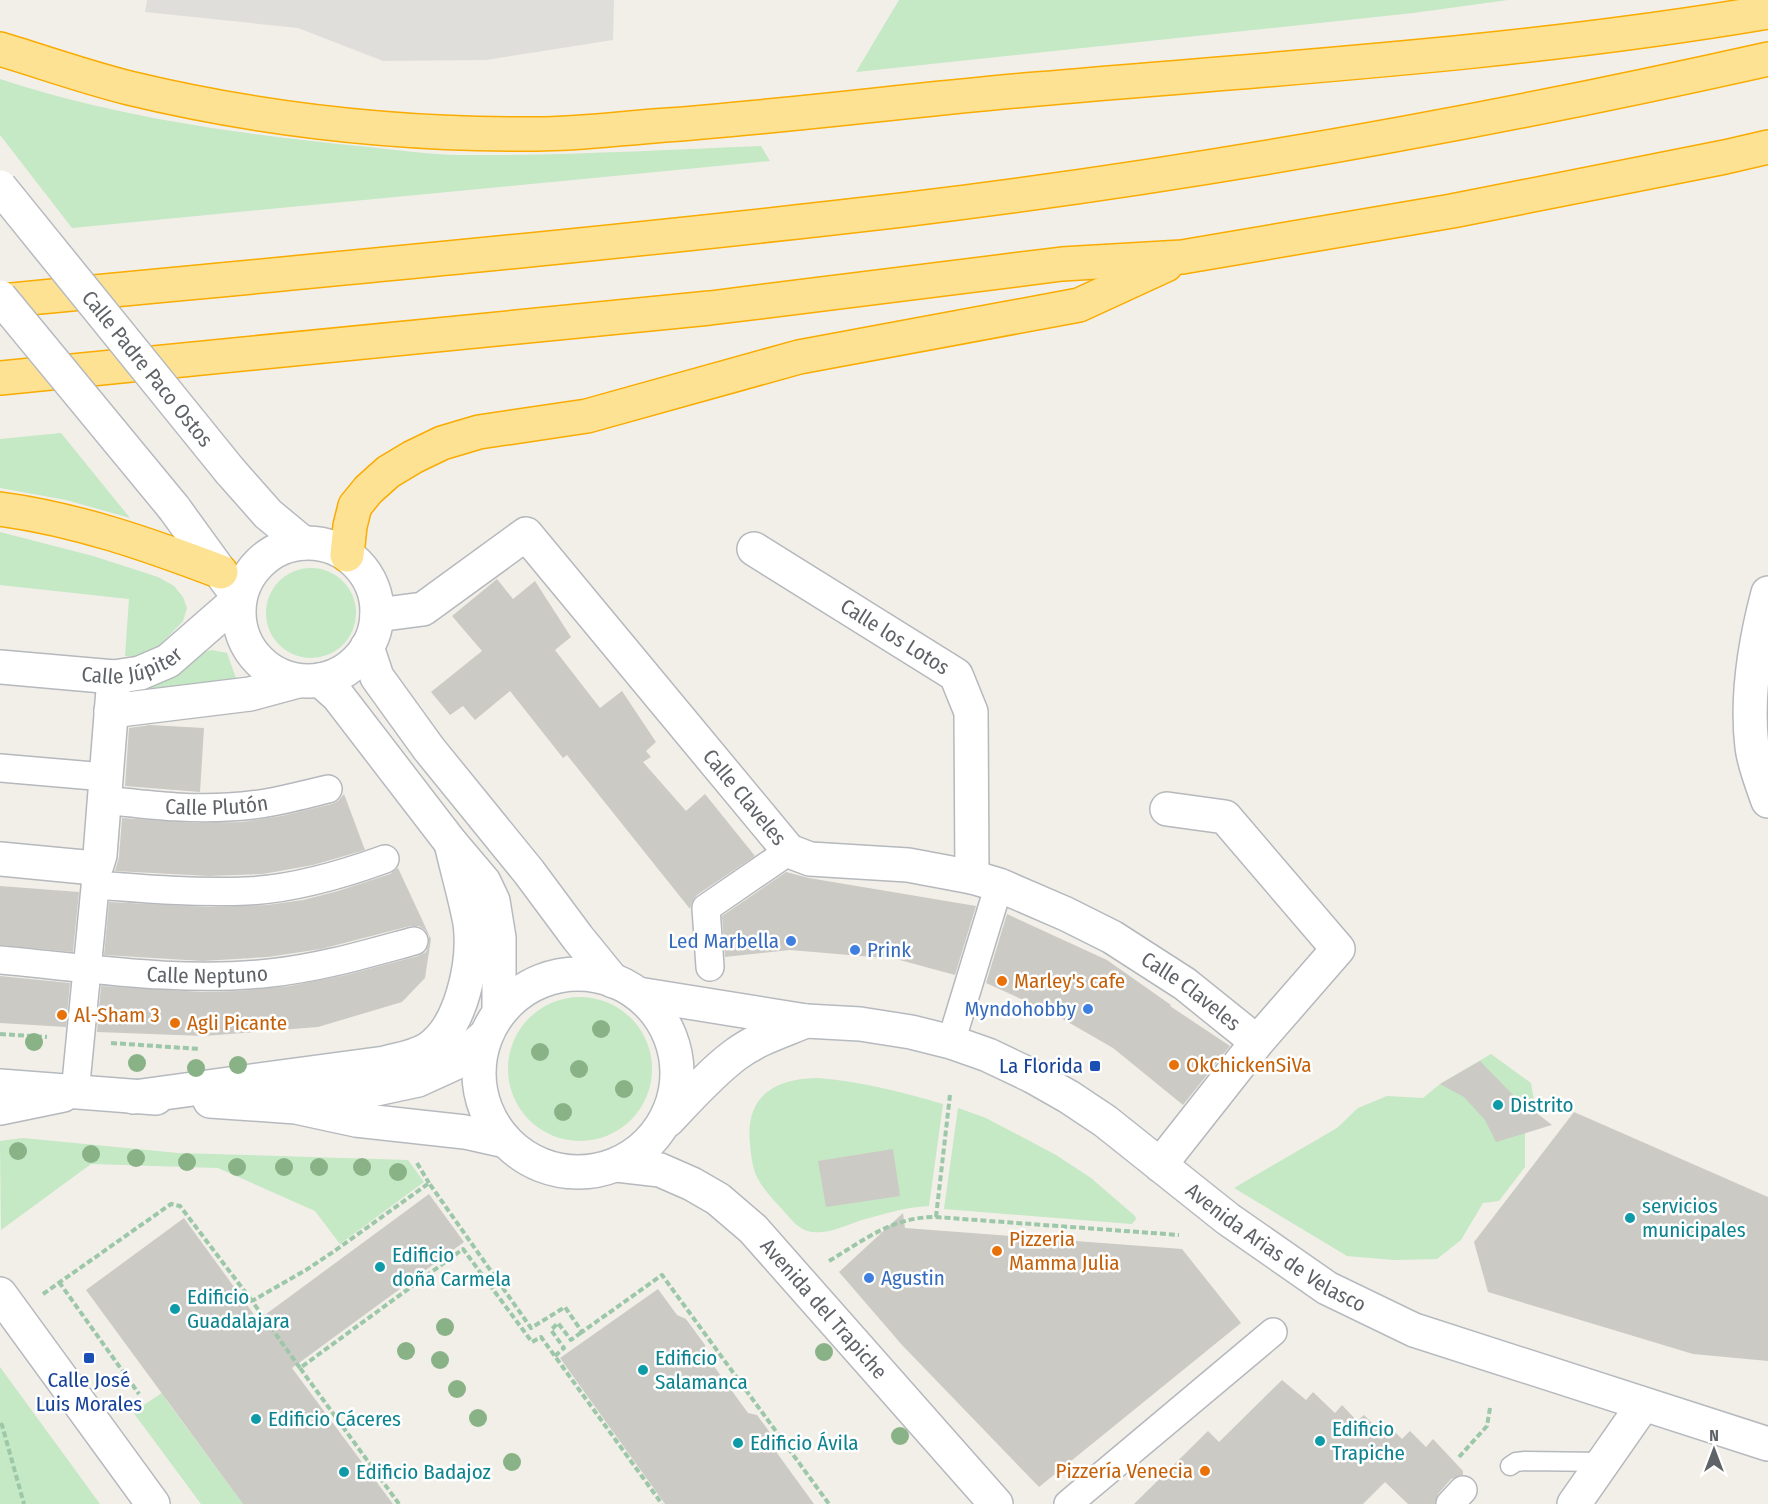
<svg xmlns="http://www.w3.org/2000/svg" width="1768" height="1504" viewBox="0 0 1768 1504" font-family="'Fira Sans Condensed',sans-serif">
	<style>
		.industrial { fill: #e0deda }
		.green { fill: #c5e8c5 }
		.building { fill: #cccac5 }
		.lines { fill: none; stroke-linecap: round; stroke-linejoin: round }
		.service-casing { stroke: #b5b8bc; stroke-width: 21 }
		.pedestrian-casing { stroke: #b5b8bc; stroke-width: 30 }
		.minor-casing { stroke: #b5b8bc; stroke-width: 36 }
		.secondary-casing { stroke: #b6babf; stroke-width: 36 }
		.motorway-casing { stroke: #f9ab00; stroke-width: 36 }
		.path { stroke: #9cc7a9; stroke-width: 4; stroke-dasharray: 6 3; stroke-linecap: butt }
		.service { stroke: #fff; stroke-width: 18 }
		.pedestrian { stroke: #fff; stroke-width: 27 }
		.minor { stroke: #fff; stroke-width: 33 }
		.secondary { stroke: #fff; stroke-width: 33 }
		.motorway { stroke: #fde293; stroke-width: 33 }
		.secondary-bridge-casing { stroke: #b6babf; stroke-width: 36; stroke-linecap: butt }
		.secondary-bridge { stroke: #fff; stroke-width: 33 }
		.tree { fill: #89b387 }
		.shop-dot { fill: #3f7fe0; stroke: #fff; stroke-width: 2 }
		.food-dot { fill: #e8710a; stroke: #fff; stroke-width: 2 }
		.transit-dot { fill: #1a4fb4; stroke: #fff; stroke-width: 2 }
		.culture-dot { fill: #0f9aa8; stroke: #fff; stroke-width: 2 }
		.labels { text-anchor: middle; stroke-width: 5; stroke-linejoin: round; paint-order: stroke }
		.street-label { font-size: 21px; fill: #5f6368; stroke: #fff }
		.shop-label { font-size: 21px; fill: #366cbe; stroke: #fff; text-anchor: end }
		.food-label { font-size: 21px; fill: #c56008; stroke: #fff; text-anchor: start }
		.transit-label { font-size: 21px; fill: #164399; stroke: #fff; text-anchor: end }
		.culture-label { font-size: 21px; fill: #0d838f; stroke: #fff; text-anchor: start }
	</style>
	<rect width="100%" height="100%" fill="#f1efe8"/>
	<path class="industrial" d="M147,0H614L613,40L486,60L383,61L298,28L145,12Z"/>
	<g class="green">
		<path d="M899,0H1508L1413,13L856,72Z"/>
		<path d="M0,79C112,116 231,133 348,145C384,148 421,154 457,155C558,156 660,150 761,146L770,161L72,228L0,135Z"/>
		<path d="M61,433L130,518L66,500L0,488V439Z"/>
		<path d="M0,532L93,556L158,577L174,586L183,597L187,608L183,621L160,645L143,657L125,656L129,599L0,585Z"/>
		<circle cx="311" cy="613" r="45"/>
		<path d="M212,650L227,653L236,678L233,682L130,697L128,691L204,652Z"/>
		<circle cx="580" cy="1069" r="72"/>
		<path d="M1491,1054L1531,1083L1536,1113L1525,1133V1167L1499,1201L1483,1203L1461,1240L1437,1259L1394,1260L1347,1256L1234,1188L1337,1128L1358,1108L1387,1096L1423,1098L1440,1084Z"/>
		<path d="M817,1078C861,1081 901,1092 943,1104L929,1206C906,1207 883,1214 862,1220C847,1225 829,1234 813,1232C799,1231 790,1218 781,1208C772,1198 762,1188 756,1175C752,1165 751,1154 750,1144C745,1096 774,1079 817,1078Z"/>
		<path d="M958,1108L986,1118L1056,1155L1091,1178L1135,1216L1136,1219L1132,1224L944,1209Z"/>
		<path d="M23,1138L178,1153L408,1160L424,1182L340,1244L315,1211L218,1168L91,1164L1,1230L0,1141Z"/>
		<path d="M0,1367L100,1504H0Z"/>
		<path d="M162,1393L167,1401L243,1504H201L133,1412Z"/>
	</g>
	<g class="building">
		<path d="M497,579L513,599L535,581L571,637L555,650L600,708L622,691L656,742L646,751L651,757L643,762L686,811L705,794L755,856L697,895L692,902L690,909L567,755L563,758L510,691L475,720L463,706L450,715L431,692L482,651L452,616Z"/>
		<path d="M150,725L204,728L200,792L125,786L129,728Z"/>
		<path d="M344,794L365,850L313,865L263,874L209,876L115,871L119,857L122,818L196,823L242,822L281,816L332,804L338,801Z"/>
		<path d="M398,868L431,939L425,978L402,1002L318,1027L204,1036L97,1032L101,986L202,992L238,991L290,986L346,975L418,956L426,952L429,944V936L425,930L419,926H410L321,949L268,957L203,961L104,955L109,902L209,907L267,905L303,900L338,891L390,874Z"/>
		<path d="M786,872L809,878L976,906L955,975L896,959L790,950L725,957L722,916Z"/>
		<path d="M0,886L79,892L73,952L0,945Z"/>
		<path d="M1007,914L1107,960L1171,1005L1170,1006L1230,1046L1183,1105L1113,1048L1054,1014L986,983Z"/>
		<path d="M0,976L70,983L66,1027L0,1023Z"/>
		<path d="M1480,1061L1512,1094L1552,1125L1496,1142L1485,1120L1464,1097L1440,1084Z"/>
		<path d="M1574,1112L1768,1197V1361L1693,1354L1488,1292L1474,1242Z"/>
		<path d="M893,1149L900,1196L826,1207L818,1161Z"/>
		<path d="M429,1194L464,1242L292,1368L393,1504H243L86,1290L184,1218L258,1320Z"/>
		<path d="M903,1213L905,1228L1182,1249L1241,1323L1039,1487L902,1345L839,1272Z"/>
		<path d="M658,1289L677,1315L686,1319L705,1345V1354L748,1413L757,1415L777,1442V1453L814,1504H665L560,1358Z"/>
		<path d="M1282,1380L1306,1400L1313,1392L1335,1413L1342,1405L1357,1421L1364,1415L1379,1430L1386,1423L1402,1439L1410,1431L1426,1447L1433,1439L1463,1471V1475L1451,1479L1438,1494L1435,1504H1408L1385,1482L1363,1504H1134L1208,1431L1219,1442Z"/>
	</g>
	<g class="lines">
		<g class="service-casing">
			<path id="service" d="M1510,1466L1516,1462L1525,1461L1603,1462"/>
		</g>
		<g class="pedestrian-casing">
			<g id="pedestrian">
				<path d="M0,768L105,777"/>
				<path id="s1" d="M103,800C144,804 186,810 228,807C262,806 295,797 328,789"/>
				<path d="M96,885C146,889 196,893 247,891C294,889 341,875 385,859"/>
				<path id="s2" d="M0,960C89,968 181,983 270,973C319,968 366,954 414,941"/>
				<path d="M710,967L706,908L789,851"/>
				<path d="M951,1042L999,885"/>
				<path d="M75,1093L97,867"/>
				<path d="M1068,1504L1273,1332"/>
				<path d="M1450,1504L1463,1490"/>
			</g>
		</g>
		<g class="minor-casing">
			<g id="minor">
				<path id="s3" d="M754,549L956,675L971,712L972,877"/>
				<path d="M1768,593C1755,642 1746,697 1752,747C1754,764 1762,784 1768,801"/>
				<path id="s4" d="M377,615L423,609L526,534L789,851L810,859L908,865L972,877L999,885L1066,914L1112,937L1185,984L1257,1042"/>
				<path id="s5" d="M0,667L114,677L140,673L168,661L239,599"/>
				<path d="M111,711L250,694L298,681"/>
				<path d="M0,859L84,867L97,865L100,855L114,677"/>
				<path d="M0,1108L63,1095"/>
				<path id="s6" d="M617,1165L660,1170L692,1184L718,1199L753,1229L996,1504"/>
				<path d="M1160,1165L1257,1042L1338,949L1225,817L1167,809"/>
				<path d="M0,1294L153,1504"/>
				<path d="M1574,1504L1643,1405"/>
			</g>
		</g>
		<g class="secondary-casing">
			<g id="secondary">
				<path d="M230,471L268,514L303,543"/>
				<path d="M174,508L229,584"/>
				<circle cx="308" cy="612" r="69"/>
				<path d="M367,647L377,677L429,749L529,872L578,938L613,981"/>
				<path d="M320,680L338,696L451,843L484,882L493,901L499,938V1013"/>
				<circle cx="578" cy="1073" r="99"/>
				<path id="s7" d="M638,994L806,1021L860,1024L911,1032L951,1042L988,1055L1032,1076L1069,1097L1105,1121L1228,1219L1327,1288L1414,1330L1768,1444"/>
				<path d="M0,1086L156,1098"/>
				<path d="M134,1097L385,1063C400,1059 415,1057 428,1049C462,1027 475,961 470,923C465,896 457,870 451,843"/>
				<path d="M210,1101L296,1107L356,1120L465,1132L505,1141"/>
				<path d="M306,1104L418,1080L453,1064L485,1036"/>
				<path d="M668,1120C689,1098 710,1074 735,1055C756,1039 782,1031 806,1021"/>
			</g>
		</g>
		<g class="motorway-casing">
			<g id="motorway">
				<path d="M0,49C43,62 85,77 129,88C262,120 400,135 537,134C576,134 615,129 654,126C782,117 909,100 1037,89C1281,68 1526,53 1768,12"/>
				<path d="M0,301C301,272 602,245 902,210C1193,175 1482,123 1768,59"/>
				<path d="M0,378L710,308L1062,264L1182,257L1452,211L1725,157L1768,147"/>
				<path d="M0,509C76,519 150,545 221,572"/>
				<path d="M347,555L350,526L355,506L368,490L388,472L413,457L442,443L479,432L587,416L799,357L1079,305L1166,265"/>
			</g>
		</g>
		<g class="path">
			<path d="M0,1034L47,1037"/>
			<path d="M111,1043L200,1049"/>
			<path d="M417,1163L429,1183"/>
			<path d="M936,1217L950,1095"/>
			<path d="M829,1261C866,1239 892,1217 936,1217L1179,1235"/>
			<path d="M59,1282L139,1394"/>
			<path d="M43,1294L171,1204L180,1206L252,1301"/>
			<path d="M555,1356L564,1348L551,1330L558,1323L571,1340L582,1332"/>
			<path d="M300,1368L252,1301L306,1270L333,1252L429,1183L531,1328L565,1307L582,1332L662,1275L829,1504"/>
			<path d="M0,1424L2,1425L24,1504"/>
			<path d="M1459,1457L1487,1426L1490,1408"/>
			<path d="M399,1504L300,1368L463,1249L532,1342L541,1337L662,1504"/>
		</g>
		<use href="#service" class="service"/>
		<use href="#pedestrian" class="pedestrian"/>
		<use href="#minor" class="minor"/>
		<use href="#secondary" class="secondary"/>
		<use href="#motorway" class="motorway"/>
		<g class="secondary-bridge-casing">
			<g id="secondary-bridge">
				<path id="s8" d="M0,187L230,471"/>
				<path d="M0,297L174,508"/>
			</g>
		</g>
		<use href="#secondary-bridge" class="secondary-bridge"/>
	</g>
	<g class="tree">
		<circle cx="601" cy="1029" r="9"/>
		<circle cx="34" cy="1042" r="9"/>
		<circle cx="540" cy="1052" r="9"/>
		<circle cx="137" cy="1063" r="9"/>
		<circle cx="238" cy="1065" r="9"/>
		<circle cx="196" cy="1068" r="9"/>
		<circle cx="579" cy="1069" r="9"/>
		<circle cx="624" cy="1089" r="9"/>
		<circle cx="563" cy="1112" r="9"/>
		<circle cx="18" cy="1151" r="9"/>
		<circle cx="91" cy="1154" r="9"/>
		<circle cx="136" cy="1158" r="9"/>
		<circle cx="187" cy="1162" r="9"/>
		<circle cx="237" cy="1167" r="9"/>
		<circle cx="284" cy="1167" r="9"/>
		<circle cx="319" cy="1167" r="9"/>
		<circle cx="362" cy="1167" r="9"/>
		<circle cx="398" cy="1172" r="9"/>
		<circle cx="445" cy="1327" r="9"/>
		<circle cx="406" cy="1351" r="9"/>
		<circle cx="824" cy="1352" r="9"/>
		<circle cx="440" cy="1360" r="9"/>
		<circle cx="457" cy="1389" r="9"/>
		<circle cx="478" cy="1418" r="9"/>
		<circle cx="900" cy="1436" r="9"/>
		<circle cx="512" cy="1462" r="9"/>
	</g>
	<g class="shop-dot">
		<circle cx="791" cy="941" r="6"/>
		<circle cx="855" cy="950" r="6"/>
		<circle cx="1088" cy="1009" r="6"/>
		<circle cx="869" cy="1278" r="6"/>
	</g>
	<g class="food-dot">
		<circle cx="1002" cy="981" r="6"/>
		<circle cx="62" cy="1015" r="6"/>
		<circle cx="175" cy="1023" r="6"/>
		<circle cx="1174" cy="1065" r="6"/>
		<circle cx="997" cy="1251" r="6"/>
		<circle cx="1205" cy="1471" r="6"/>
	</g>
	<g class="transit-dot">
		<rect x="1089" y="1060" width="12" height="12" rx="3"/>
		<rect x="83" y="1352" width="12" height="12" rx="3"/>
	</g>
	<g class="culture-dot">
		<circle cx="1498" cy="1105" r="6"/>
		<circle cx="1630" cy="1218" r="6"/>
		<circle cx="380" cy="1267" r="6"/>
		<circle cx="175" cy="1309" r="6"/>
		<circle cx="643" cy="1370" r="6"/>
		<circle cx="256" cy="1419" r="6"/>
		<circle cx="1320" cy="1441" r="6"/>
		<circle cx="738" cy="1443" r="6"/>
		<circle cx="344" cy="1472" r="6"/>
	</g>
	<g class="labels">
		<g class="street-label">
			<text dy="7" stroke="none"><textPath href="#s8" startOffset="234">Calle Padre Paco Ostos</textPath></text>
			<text dy="7" stroke="none"><textPath href="#s3" startOffset="166">Calle los Lotos</textPath></text>
			<text dy="7" stroke="none"><textPath href="#s5" startOffset="134">Calle Júpiter</textPath></text>
			<text dy="7" stroke="none"><textPath href="#s4" startOffset="516">Calle Claveles</textPath></text>
			<text dy="7" stroke="none"><textPath href="#s1" startOffset="114">Calle Plutón</textPath></text>
			<text dy="7" stroke="none"><textPath href="#s2" startOffset="208">Calle Neptuno</textPath></text>
			<text dy="7" stroke="none"><textPath href="#s4" startOffset="1020">Calle Claveles</textPath></text>
			<text dy="7" stroke="none"><textPath href="#s7" startOffset="704">Avenida Arias de Velasco</textPath></text>
			<text dy="7" stroke="none"><textPath href="#s6" startOffset="261">Avenida del Trapiche</textPath></text>
		</g>
		<g class="shop-label">
			<text x="779" y="948">Led Marbella</text>
			<text x="867" y="957" text-anchor="start">Prink</text>
			<text x="1076" y="1016">Myndohobby</text>
			<text x="881" y="1285" text-anchor="start">Agustin</text>
		</g>
		<g class="food-label">
			<text x="1014" y="988">Marley's cafe</text>
			<text x="74" y="1022">Al-Sham 3</text>
			<text x="187" y="1030">Agli Picante</text>
			<text x="1186" y="1072">OkChickenSiVa</text>
			<text x="1009" y="1246">Pizzeria<tspan x="1009" dy="24">Mamma Julia</tspan></text>
			<text x="1193" y="1478" text-anchor="end">Pizzería Venecia</text>
		</g>
		<g class="transit-label">
			<text x="1083" y="1073">La Florida</text>
			<text x="89" y="1387" text-anchor="middle">Calle José<tspan x="89" dy="24">Luis Morales</tspan></text>
		</g>
		<g class="culture-label">
			<text x="1510" y="1112">Distrito</text>
			<text x="1642" y="1213">servicios<tspan x="1642" dy="24">municipales</tspan></text>
			<text x="392" y="1262">Edificio<tspan x="392" dy="24">doña Carmela</tspan></text>
			<text x="187" y="1304">Edificio<tspan x="187" dy="24">Guadalajara</tspan></text>
			<text x="655" y="1365">Edificio<tspan x="655" dy="24">Salamanca</tspan></text>
			<text x="268" y="1426">Edificio Cáceres</text>
			<text x="1332" y="1436">Edificio<tspan x="1332" dy="24">Trapiche</tspan></text>
			<text x="750" y="1450">Edificio Ávila</text>
			<text x="356" y="1479">Edificio Badajoz</text>
		</g>
	</g>
	<g transform="translate(1714 1450)" stroke="#ffffff" stroke-width="4.5" paint-order="stroke">
	<path d="M0-4.5L10 22L0 15L-10 22Z" fill="#5f6368"/>
	<text y="-9" font-size="16" font-weight="bold" text-anchor="middle" fill="#5f6368">N</text>
	</g>
</svg>
